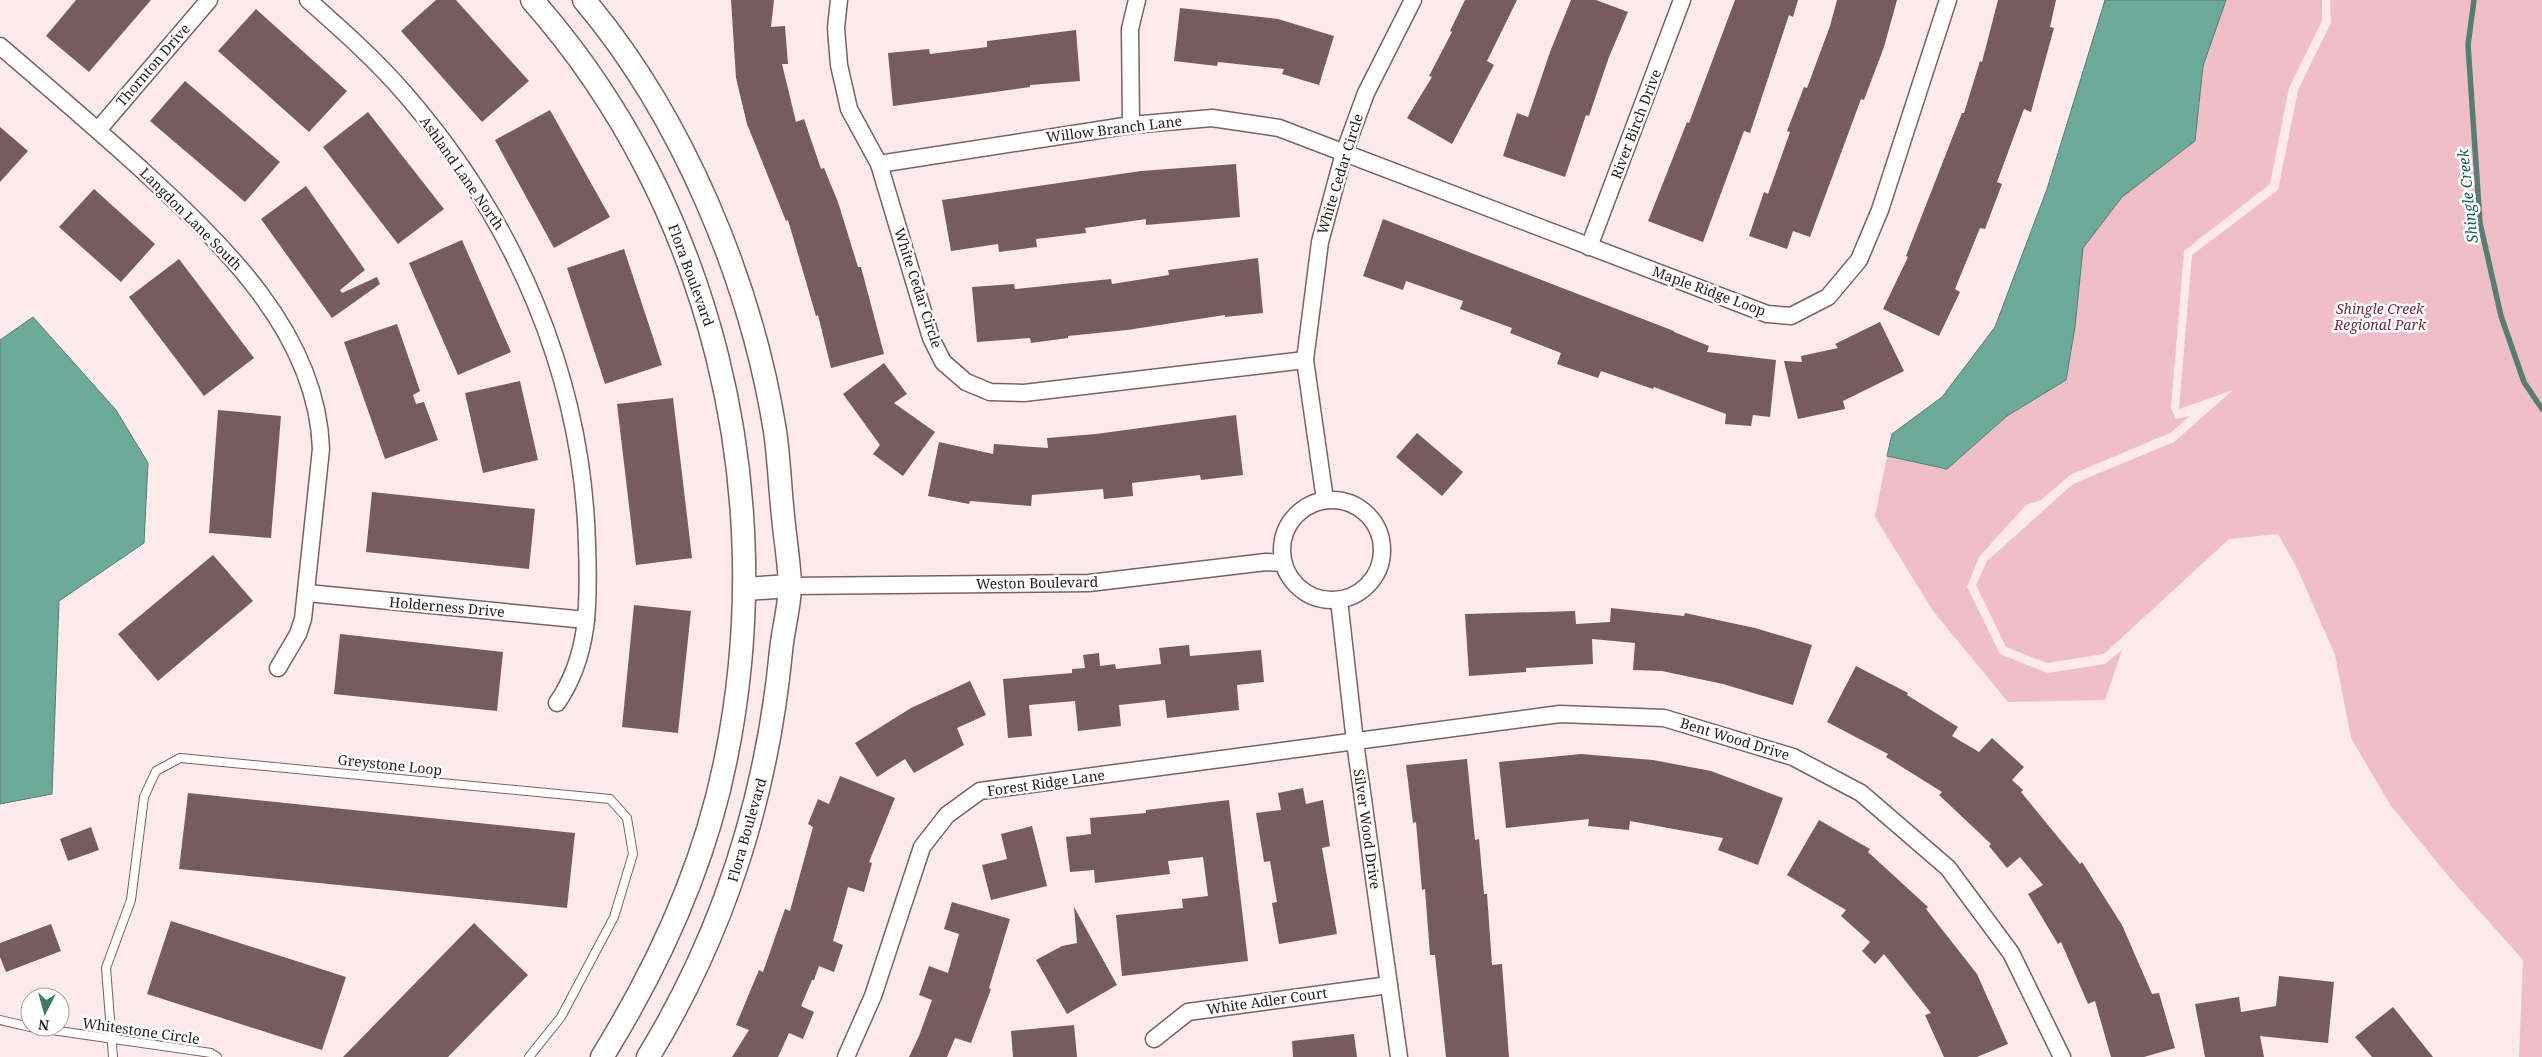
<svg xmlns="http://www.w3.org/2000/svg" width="2542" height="1057" viewBox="0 0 2542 1057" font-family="'Noto Serif',serif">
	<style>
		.green { fill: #efbec8 }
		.water { fill: #6caa9a; stroke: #567e74 }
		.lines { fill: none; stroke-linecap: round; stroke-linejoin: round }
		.stream { stroke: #567e74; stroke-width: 5.5 }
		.building { fill: #765c61 }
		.lane-casing { stroke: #7b6066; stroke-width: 10 }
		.street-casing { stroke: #7b6066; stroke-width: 19 }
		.secondary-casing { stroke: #7b6066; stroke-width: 25 }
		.lane { stroke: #fff; stroke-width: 8 }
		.street { stroke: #fff; stroke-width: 16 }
		.secondary { stroke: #fff; stroke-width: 22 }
		.labels { text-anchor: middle; stroke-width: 5; stroke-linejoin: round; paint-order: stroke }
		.street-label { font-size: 14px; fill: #24191b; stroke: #fff }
		.park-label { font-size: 14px; font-style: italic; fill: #6d293e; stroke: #fff }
		.water-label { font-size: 15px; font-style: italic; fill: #116353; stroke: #fff }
	</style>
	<rect width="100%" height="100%" fill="#fdeaed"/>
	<g class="green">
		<path d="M2226,0H2322V21L2289,88L2270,184L2184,251L2171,408L2176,419L2190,416L2170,433L2070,475L2041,500L2026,505L1979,557L1967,587L2000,654L2048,673L2105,664L2122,650L2105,700L2008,702L1933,611L1875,517L1887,456L1947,469L2007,416L2066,380L2075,327L2083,248L2122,197L2195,141L2203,66Z"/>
		<path d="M2330,0H2542V1057H2519L2523,960L2450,878L2391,806L2351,738L2335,655L2298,570L2278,534L2229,539L2104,654L2047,663L2006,647L1976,585L1987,561L2073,484L2174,442L2233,390L2179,409L2192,255L2278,190L2298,90L2331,23Z"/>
	</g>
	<g class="water">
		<path d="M2105,0H2226L2203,66L2195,141L2122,197L2083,248L2075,327L2066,380L2007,416L1947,469L1887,456L1892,434L1942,397L1995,327L2047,189Z"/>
		<path d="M33,317L116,410L148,463L144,543L59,601L52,794L0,804V340Z"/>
	</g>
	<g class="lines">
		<path class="stream" d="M2474,0L2468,45L2480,223L2501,316L2524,382L2542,409"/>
	</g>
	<g class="building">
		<path d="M76,0H151L89,72L46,36Z"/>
		<path d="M436,0H456L529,81L482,122L401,31Z"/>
		<path d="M731,0H774L771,27L785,26L788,64H782L796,122L804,119L821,169L824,168L838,202L858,267H861L884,354L831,368L818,315L816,316L788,220L786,221L747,124L736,78Z"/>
		<path d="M1465,0H1517L1487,61L1494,65L1452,144L1407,118L1432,77L1429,76L1452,32L1450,31Z"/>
		<path d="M1571,0H1596L1628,12L1609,57L1589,116L1586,115L1565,177L1503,156L1517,113L1528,117L1550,52Z"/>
		<path d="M1735,0H1798L1793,17L1789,15L1750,133L1744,131L1703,242L1648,221L1687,122L1689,123Z"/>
		<path d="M1837,0H1897L1884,47L1864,100L1861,99L1810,237L1793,231L1787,249L1749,236L1764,192L1768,194L1790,132L1787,131L1804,87L1807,88L1830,26Z"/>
		<path d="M1998,0H2056L2050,27L2054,28L2031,112L2024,109L1997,182L2002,184L1985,229L1980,228L1955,289L1960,292L1939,336L1883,309L1908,257L1906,256L1962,113H1964L1980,61L1982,62Z"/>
		<path d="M1180,8L1278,19L1334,36L1319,85L1282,74L1284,69L1218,62L1217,66L1174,61Z"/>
		<path d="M256,9L347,91L309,132L218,51Z"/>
		<path d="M1076,30L1080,81L1030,85V87L893,106L888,53L929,49L930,54L987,47V41Z"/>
		<path d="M185,81L280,162L245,202L150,121Z"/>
		<path d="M550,110L610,217L554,248L495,140Z"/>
		<path d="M368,112L444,209L398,244L323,147Z"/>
		<path d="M0,127L28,151L0,182Z"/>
		<path d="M1236,164L1240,217L1146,225V219L1085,228L1086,233L1036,239L1037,247L999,252L998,244L951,251L942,200L1141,171Z"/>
		<path d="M306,186L365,270L340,290L342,293L377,277L380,284L332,318L261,219Z"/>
		<path d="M94,189L155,244L121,282L59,227Z"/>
		<path d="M1383,219L1674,331V332L1709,346L1707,352L1776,360L1770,417L1753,415L1751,426L1725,424L1726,414L1654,387L1653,389L1601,371L1598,378L1557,364L1561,353L1510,333L1512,328L1460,309L1463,301L1406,281L1403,290L1363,276Z"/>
		<path d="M462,240L511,352L458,375L409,263Z"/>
		<path d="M624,249L662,365L605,384L567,268Z"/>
		<path d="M1258,258L1263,313L1225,317V315L1127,330L1068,336V338L1031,343L1030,338L977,342L972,287L1014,284L1015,289L1111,279L1112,284L1169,275L1168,270Z"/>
		<path d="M179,259L254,358L204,396L129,297Z"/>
		<path d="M1880,322L1904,371L1843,401L1845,409L1798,419L1784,361L1802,362L1801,356L1838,348L1835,344Z"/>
		<path d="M397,324L420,391L413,395L416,404L424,402L438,440L385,459L344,342Z"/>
		<path d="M884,363L907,394L894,403L935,432L903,476L873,454L880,445L843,394Z"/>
		<path d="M520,381L538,460L483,473L465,393Z"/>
		<path d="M673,398L692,558L636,565L617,404Z"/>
		<path d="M218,410L281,416L271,538L209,533Z"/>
		<path d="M1236,415L1243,475L1201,480L1200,475L1132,483L1133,496L1104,499L1103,489L1032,495L1031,506L970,501L969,504L928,496L939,442L993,454L994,444L1048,448L1047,438L1096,434Z"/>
		<path d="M1417,433L1463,472L1442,496L1396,457Z"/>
		<path d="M372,492L535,509L529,569L366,552Z"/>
		<path d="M213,555L253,601L158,681L118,634Z"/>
		<path d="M634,605L691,611L678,733L622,727Z"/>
		<path d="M1611,608L1684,616L1685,613L1755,628L1812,645L1793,705L1723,684L1662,671L1633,670L1635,643L1592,639L1593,664L1526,668V672L1469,676L1465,614L1575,611L1576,624L1610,622Z"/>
		<path d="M340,634L503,652L497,711L334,694Z"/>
		<path d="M1189,645L1190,656L1261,650L1264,682L1237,685L1239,710L1167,718L1165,700L1119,705L1121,726L1078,731L1075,701L1029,705L1032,736L1008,738L1003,679L1072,673V669L1085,668L1083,655L1099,653L1100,666L1115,664L1116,669L1161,664L1159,648Z"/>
		<path d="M1856,666L1908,693L1907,695L1958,727L1952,736L1979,752L1992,738L2024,767L2012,780L2023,790L2021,792L2080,864L2082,862L2122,925L2152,994L2159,993L2175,1048L2144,1057H2111L2095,1001L2088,1004L2061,942L2058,944L2028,894L2043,885L2020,857L2007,868L1989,846L1991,844L1939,795L1942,792L1886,757L1888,754L1827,722Z"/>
		<path d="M970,681L986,715L957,728L964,745L914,773L905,759L877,777L855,743L911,708Z"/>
		<path d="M1581,754L1653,760L1711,771L1783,798L1758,865L1718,850L1723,838L1630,821L1629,830L1588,826L1589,819L1506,828L1499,762Z"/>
		<path d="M1467,759L1475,840L1479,839L1484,894H1487L1492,965L1502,964L1509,1057H1446L1435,955H1430L1425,889L1422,890L1416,822L1413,823L1406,765Z"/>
		<path d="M840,776L895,798L869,862L872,863L864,892L848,887L833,941L843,945L834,972L819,966L814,980H812L801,1006L814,1012L803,1039L789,1033L778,1057H732L749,1030L736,1025L759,970L763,972L785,909L790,911L813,827L808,824L818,799L829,804Z"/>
		<path d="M1303,788L1306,804L1323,800L1330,846L1322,848L1337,934L1279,944L1272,903L1277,902L1270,861L1264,862L1256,813L1281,810L1278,793Z"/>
		<path d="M188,793L575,833L567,908L179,869Z"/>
		<path d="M1229,800L1248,961L1122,976L1116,915L1183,908L1182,899L1208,896L1203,857L1168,861L1170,874L1095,883L1094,870L1070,872L1066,837L1091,834L1090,818L1146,813V810Z"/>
		<path d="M1819,820L1870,849L1868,852L1928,907L1926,909L1977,974L2008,1044L1977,1057H1944L1925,1015L1931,1013L1884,954L1875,964L1862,951L1870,942L1841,916L1846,910L1787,875Z"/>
		<path d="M1032,826L1047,886L991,900L982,865L1007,859L1001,834Z"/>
		<path d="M91,827L99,850L68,861L60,839Z"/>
		<path d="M952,902L1010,919L989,988L991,989L971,1043L955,1038L947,1057H909L919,1036L932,1000L919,995L929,966L948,973L959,934L944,929Z"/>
		<path d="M1074,907L1117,985L1067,1014L1036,960L1062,946L1077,943Z"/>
		<path d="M171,921L346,977L322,1050L147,994Z"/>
		<path d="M474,923L528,975L448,1057H343Z"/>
		<path d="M51,924L61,951L6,972L0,957V943Z"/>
		<path d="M2279,976L2334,982L2328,1043L2260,1036L2264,1057H2205L2195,1004L2239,997L2241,1012L2276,1006Z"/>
		<path d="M2393,1007L2433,1057H2372L2355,1037Z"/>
		<path d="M1074,1025L1077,1057H1013L1011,1031Z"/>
		<path d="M1354,1034L1357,1057H1293L1292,1041Z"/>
	</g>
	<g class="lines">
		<g class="lane-casing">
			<g id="lane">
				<path d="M0,1020L30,1027"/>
				<path d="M31,1027L211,1053L217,1057"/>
				<path d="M113,1057L106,968L131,900L144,797L156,771L180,758L610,799L627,818L633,854L614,917L561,1017L529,1057"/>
			</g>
		</g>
		<g class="street-casing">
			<g id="street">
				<path d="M308,0C342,30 376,60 406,95C515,221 583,377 587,545C589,601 590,655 557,703"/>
				<path d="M839,0L836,28L839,65L849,109L879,164L931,338L943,362L966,382L990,392L1024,393L1305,360"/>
				<path d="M0,46C48,87 96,128 142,170C222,244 317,332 321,449L303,619L298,634L278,668"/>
				<path d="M1131,125L1130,29L1137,0"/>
				<path d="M98,130L209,0"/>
				<path d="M879,164L1131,125L1212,118L1279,128L1767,314L1791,316L1828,297L1859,260L1880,210L1948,0"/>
				<path d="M1589,247L1682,0"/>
				<path d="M1325,500L1305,360L1320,242L1344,153L1366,93L1413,0"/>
				<circle cx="1332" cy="550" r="50"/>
				<path d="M790,586L1089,583L1266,562L1283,563"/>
				<path d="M307,593L586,620"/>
				<path d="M1339,600L1355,742L1399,1057"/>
				<path d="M1154,1039L1188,1012L1389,985"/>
				<path d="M846,1057L873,996L922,847L947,815L980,791L1560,714L1664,718L1793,757L1861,793L1948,868L2011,953L2062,1057"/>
			</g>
		</g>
		<g class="secondary-casing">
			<g id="secondary">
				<path d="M532,0C713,205 780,492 726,758C705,865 659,965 602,1057"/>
				<path d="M584,0C682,116 751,281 775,431C779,459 780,488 783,516C785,538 789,561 790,584C790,606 783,629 781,651C767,795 724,933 648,1057"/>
				<path d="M745,589L790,586"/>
			</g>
		</g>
		<use href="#lane" class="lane"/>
		<use href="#street" class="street"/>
		<use href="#secondary" class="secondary"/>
	</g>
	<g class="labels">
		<g class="street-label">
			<text transform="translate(153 65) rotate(-49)" y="5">Thornton Drive</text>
			<text transform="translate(1636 124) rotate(-69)" y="5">River Birch Drive</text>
			<text transform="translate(1114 129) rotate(-7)" y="5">Willow Branch Lane</text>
			<text transform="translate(462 173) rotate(55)" y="5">Ashland Lane North</text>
			<text transform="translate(1340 174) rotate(-73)" y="5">White Cedar Circle</text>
			<text transform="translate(191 219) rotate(45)" y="5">Langdon Lane South</text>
			<text transform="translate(691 275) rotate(70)" y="5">Flora Boulevard</text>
			<text transform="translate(918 288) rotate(72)" y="5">White Cedar Circle</text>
			<text transform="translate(1709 291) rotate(20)" y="5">Maple Ridge Loop</text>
			<text transform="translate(1037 583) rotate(-1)" y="5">Weston Boulevard</text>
			<text transform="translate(447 607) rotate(5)" y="5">Holderness Drive</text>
			<text transform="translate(1735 739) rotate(17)" y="5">Bent Wood Drive</text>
			<text transform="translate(390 765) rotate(6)" y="5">Greystone Loop</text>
			<text transform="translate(1046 783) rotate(-8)" y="5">Forest Ridge Lane</text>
			<text transform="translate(1367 829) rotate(82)" y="5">Silver Wood Drive</text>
			<text transform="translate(747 830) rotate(-74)" y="5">Flora Boulevard</text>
			<text transform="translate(1267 1001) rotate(-8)" y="5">White Adler Court</text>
			<text transform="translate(141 1031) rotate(8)" y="5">Whitestone Circle</text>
		</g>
		<g class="park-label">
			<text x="2380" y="314">Shingle Creek<tspan x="2380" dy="16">Regional Park</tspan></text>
		</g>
		<g class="water-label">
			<text transform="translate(2468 196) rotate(-96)" y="5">Shingle Creek</text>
		</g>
	</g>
	<g transform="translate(45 1012) rotate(186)"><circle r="24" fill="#ffffff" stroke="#a7a3a4"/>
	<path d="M0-4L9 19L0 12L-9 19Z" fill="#3b7c6d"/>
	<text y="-8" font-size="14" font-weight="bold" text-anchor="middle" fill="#24191b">N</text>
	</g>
</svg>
